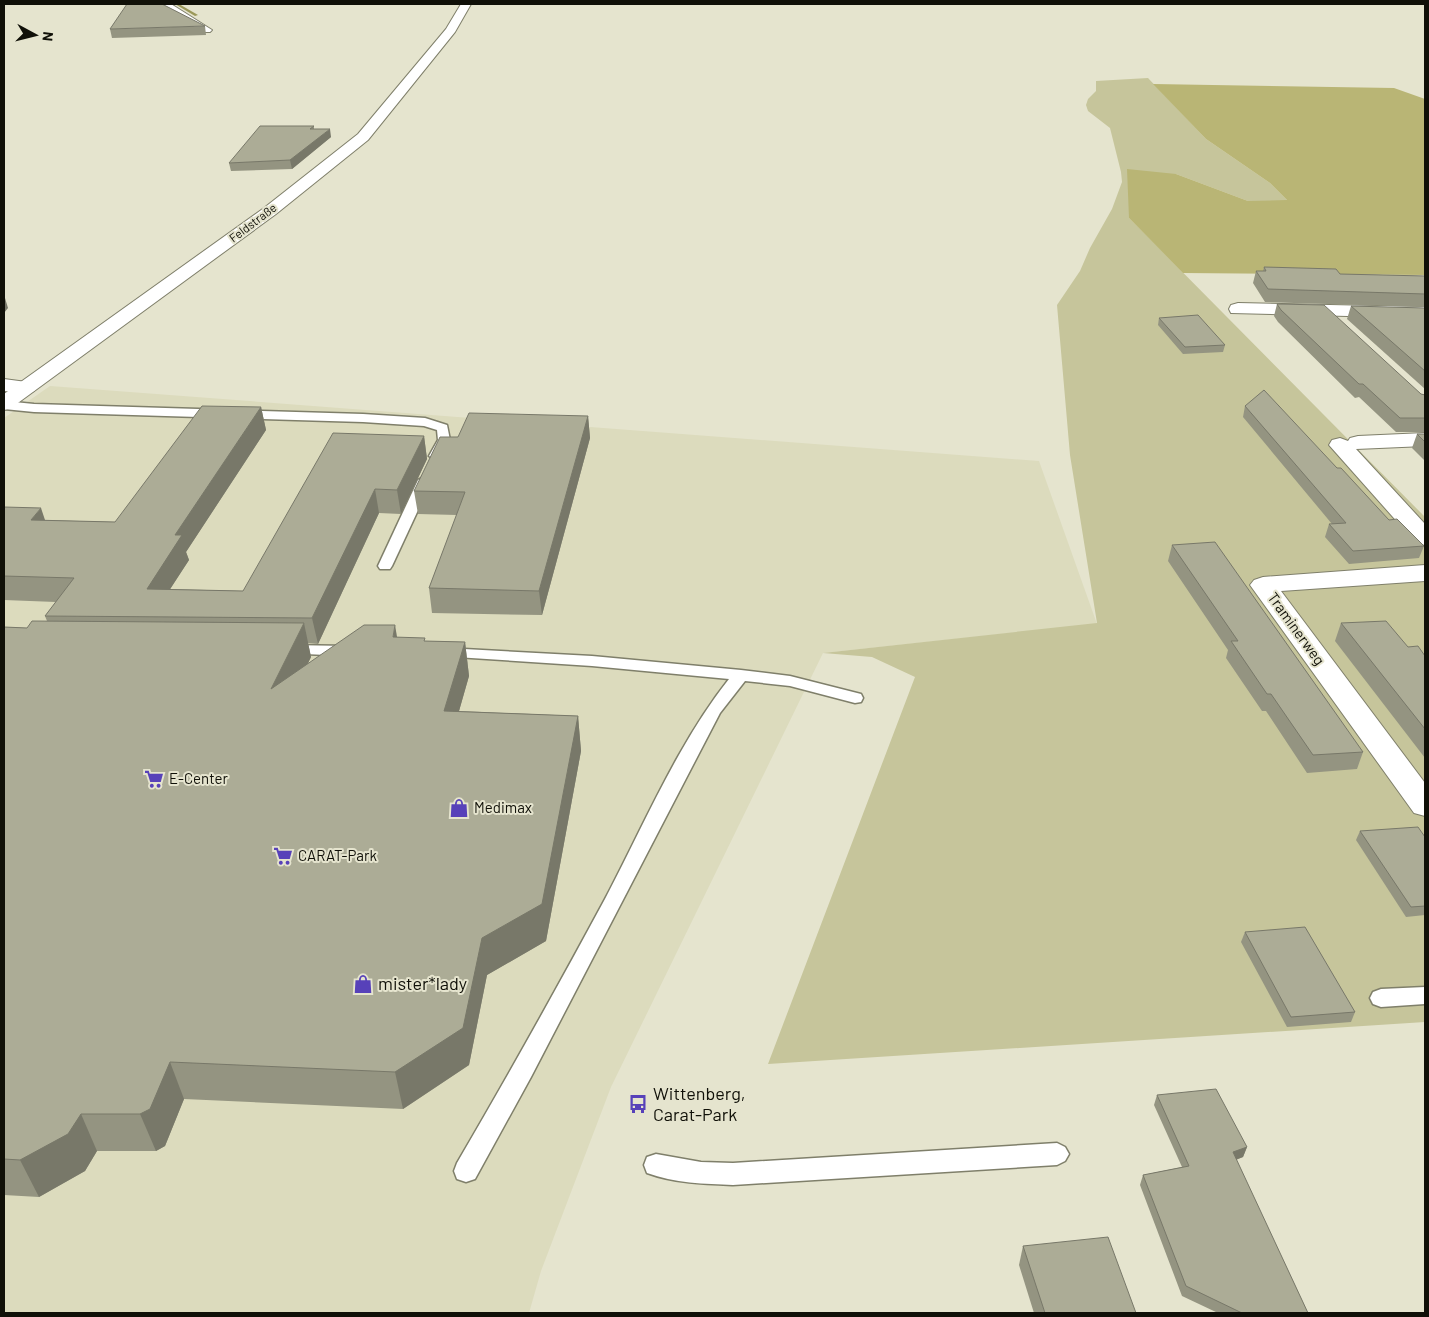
<svg xmlns="http://www.w3.org/2000/svg" width="1429" height="1317" viewBox="0 0 1429 1317" font-family="Barlow,sans-serif">
	<style>
		.built { fill: #dcdbbd }
		.green { fill: #c6c59b }
		.forest { fill: #b9b575 }
		.lines { fill: none; stroke-linecap: round; stroke-linejoin: round }
		.stream { fill: #9b9859; fill-rule: evenodd }
		.lane-casing { stroke: #7f7f6a; stroke-width: 3 }
		.street-casing { stroke: #7f7f6a; stroke-width: 2 }
		.secondary-casing { stroke: #7f7f6a; stroke-width: 2 }
		.lane { fill: #fff; fill-rule: evenodd }
		.street { fill: #fff; fill-rule: evenodd }
		.secondary { fill: #fff; fill-rule: evenodd }
		.wall { fill: #949481 }
		.shaded-wall { fill: #787869 }
		.building { fill: #acac96; stroke: #787869 }
		.labels { text-anchor: middle; stroke-width: 4; stroke-linejoin: round; paint-order: stroke }
		.far-street-label { font-size: 12px; fill: #101008; stroke: #e5e4ce }
		.street-label { font-size: 15px; fill: #101008; stroke: #e5e4ce }
		.poi-label { font-size: 15px; fill: #101008; stroke: #e5e4ce; text-anchor: start }
		.near-poi-label { font-size: 18px; fill: #101008; stroke: #e5e4ce; text-anchor: start }
	</style>
	<rect width="100%" height="100%" fill="#e5e4ce"/>
	<path class="built" d="M50,386L1039,461L1097,624L823,653L611,1087L541,1271L529,1313H4V418Z"/>
	<path class="green" d="M1148,78L1206,139L1270,183L1288,201H1248L1176,174L1129,218L1425,517V1022L768,1064L915,677L872,657L823,653L1097,623L1070,455L1057,305L1080,271L1090,248L1112,209L1122,182L1121,172L1110,128L1088,111L1086,105L1088,99L1096,91V81Z"/>
	<path class="forest" d="M1153,84L1394,88L1425,99V275L1183,273L1129,218L1127,169L1176,174L1248,201L1287,200L1270,183L1206,139Z"/>
	<g class="lines">
		<path class="stream" d="M175,4H179L198,15L195,16Z"/>
		<g class="lane-casing">
			<g id="lane">
				<path d="M4,401L34,404L363,414L425,418L447,425L450,440L441,459L436,460L429,456L438,440L437,430L424,426L363,422L34,412L4,409Z"/>
				<path d="M425,476L432,480L392,566L390,569H380L378,566L418,480Z"/>
				<path d="M288,645L349,646L355,648L357,651L355,654L349,656L282,653L280,650L282,647Z"/>
				<path d="M446,648L592,656L741,670L790,676L861,694L863,698L861,702L855,703L790,686L745,681L720,713L531,1077L475,1179L466,1182L457,1179L454,1171L457,1163C508,1076 557,988 605,899C644,825 677,745 729,679L592,666L440,656L438,653L440,650Z"/>
				<path d="M1425,987V1004L1381,1007L1373,1004L1370,998L1373,992L1381,989Z"/>
				<path d="M1057,1143L1065,1147L1069,1154L1065,1161L1057,1165L733,1185C705,1184 674,1183 647,1173L644,1165L647,1157L656,1154L701,1162L733,1163Z"/>
			</g>
		</g>
		<g class="street-casing">
			<g id="street">
				<path d="M159,4H171L212,30L210,32H202Z"/>
				<path d="M1238,303L1425,307V318L1231,313L1229,309L1231,305Z"/>
				<path d="M4,379L34,383L37,387L34,391L27,393L4,391Z"/>
				<path d="M1425,433V446L1356,449L1425,524V545L1416,543L1329,445L1332,440L1340,438L1348,441L1350,438L1358,436Z"/>
				<path d="M1425,565V581L1281,591L1425,783V816L1414,813L1250,585L1254,580L1263,577Z"/>
			</g>
		</g>
		<g class="secondary-casing">
			<path id="secondary" d="M461,4H471L455,32L368,140L276,214L11,408L4,410V394L264,208L358,134L446,29Z"/>
		</g>
		<use href="#lane" class="lane"/>
		<use href="#street" class="street"/>
		<use href="#secondary" class="secondary"/>
	</g>
	<g class="wall">
		<path d="M205,26L206,35L112,38L110,29Z"/>
		<path d="M314,126V129L331,137L292,169L231,171L229,163Z"/>
		<path d="M1264,267L1340,274L1425,276V307L1265,302L1253,283L1256,271H1263Z"/>
		<path d="M1277,304L1421,394L1425,395V432H1396L1359,397L1355,398L1278,322L1274,316Z"/>
		<path d="M1351,306L1425,308V389L1347,319Z"/>
		<path d="M1159,318L1225,345L1223,352L1183,354L1158,325Z"/>
		<path d="M1245,406L1337,468L1389,520L1424,546L1419,558L1349,564L1325,537L1329,524H1332L1243,417Z"/>
		<path d="M261,407L266,430L186,552L189,560L170,589L243,591L424,436L427,459L401,514L379,513L318,644L308,643L311,657L308,663L397,637L425,641L465,642L469,676L459,711L578,716L581,751L546,941L487,975L469,1065L403,1109L184,1099L165,1146L156,1151H97L85,1171L39,1197L4,1195V627L27,628L47,621L45,616L56,602L4,600V507L44,520L115,522Z"/>
		<path d="M588,416L590,438L542,615L432,613L429,588L457,515L418,514L414,491L458,437Z"/>
		<path d="M1417,434H1425V461L1412,448Z"/>
		<path d="M1172,545L1363,752L1357,769L1307,773L1266,711H1262L1226,658L1228,650L1168,561Z"/>
		<path d="M1341,623L1408,647L1425,656V758L1335,641Z"/>
		<path d="M1360,831L1425,837V915L1406,917L1356,840Z"/>
		<path d="M1245,932L1355,1012L1351,1022L1287,1027L1241,942Z"/>
		<path d="M1157,1095L1247,1147L1243,1157L1236,1160L1308,1313H1218L1182,1296L1140,1185L1143,1175L1182,1167L1154,1105Z"/>
		<path d="M1023,1246L1136,1313H1034L1019,1265Z"/>
	</g>
	<g class="shaded-wall">
		<path d="M330,129L331,137L292,169L290,160Z"/>
		<path d="M5,298L8,308L4,313V299Z"/>
		<path d="M261,407L266,430L186,552L189,560L154,614L147,589L175,535Z"/>
		<path d="M588,416L590,438L542,615L539,591Z"/>
		<path d="M424,436L427,459L401,514L397,490Z"/>
		<path d="M375,489L379,513L318,644L312,618Z"/>
		<path d="M41,508L49,532L31,520Z"/>
		<path d="M304,623L311,657L279,724L271,689Z"/>
		<path d="M395,625L401,660L393,637Z"/>
		<path d="M465,642L469,676L449,746L444,711Z"/>
		<path d="M578,716L581,751L546,941L487,975L469,1065L403,1109L395,1072L482,938Z"/>
		<path d="M170,1062L184,1099L165,1146L156,1151L140,1114Z"/>
		<path d="M81,1114L97,1151L85,1171L39,1197L20,1160Z"/>
		<path d="M1247,1147L1243,1157L1229,1162L1233,1152Z"/>
	</g>
	<g class="building">
		<path d="M127,4H162L205,26L110,29Z"/>
		<path d="M260,126H314L310,129H330L290,160L229,163Z"/>
		<path d="M1264,267L1336,269L1340,274L1425,276V294L1268,289L1256,271H1266Z"/>
		<path d="M1277,304L1324,305L1421,394L1425,395V418H1400L1363,384H1359L1281,310Z"/>
		<path d="M1351,306L1425,308V371Z"/>
		<path d="M1198,315L1225,345L1185,347L1159,318Z"/>
		<path d="M1264,390L1337,468H1341L1389,520L1397,519L1424,546L1353,551L1329,524L1346,523L1245,406Z"/>
		<path d="M202,406L261,407L175,535H182L147,589L243,591L333,433L424,436L397,490L375,489L312,618L45,616L74,578L4,576V507L41,508L31,520L115,522Z"/>
		<path d="M469,413L588,416L539,591L429,588L465,492L414,491L440,437H458Z"/>
		<path d="M1417,434H1425V442Z"/>
		<path d="M1215,542L1363,752L1313,755L1271,694H1267L1231,641H1238L1172,545Z"/>
		<path d="M32,621L304,623L271,689L364,625H395L393,637L425,638L424,641L465,642L444,711L578,716L542,904L482,938L463,1028L395,1072L170,1062L150,1109L140,1114H81L68,1134L20,1160L4,1159V627L27,628Z"/>
		<path d="M1386,621L1408,647L1418,646L1425,656V729L1341,623Z"/>
		<path d="M1418,827L1425,837V906L1411,907L1360,831Z"/>
		<path d="M1305,927L1355,1012L1291,1017L1245,932Z"/>
		<path d="M1216,1089L1247,1147L1233,1152L1308,1313H1242L1186,1286L1143,1175L1189,1166L1157,1095Z"/>
		<path d="M1108,1237L1136,1313H1045L1023,1246Z"/>
	</g>
	<defs>
		<g id="supermarket-bare" transform="scale(1.5)"><path d="M-6-5.5h2.5l.6 2H6L4.5 2H-2.5L-4.4-4H-6ZM-1.5 3.2a1.3 1.3 0 1 0 .1 0ZM3 3.2a1.3 1.3 0 1 0 .1 0Z" fill="#5741b9" stroke="#e5e4ce" stroke-width="2.5" paint-order="stroke"/></g>
		<g id="shop-bare" transform="scale(1.5)"><path d="M-5-2.5h2.3a2.7 3.5 0 0 1 5.4 0H5L5.5 6h-11ZM-1.5-2.5h3a1.5 2.3 0 0 0-3 0Z" fill="#5741b9" stroke="#e5e4ce" stroke-width="2.5" paint-order="stroke"/></g>
		<g id="bus-bare" transform="scale(1.5)"><path d="M-5-6H5V4H4V6H2V4H-2V6H-4V4H-5ZM-3.5-4V0h7V-4ZM-3.5 1.2v1.5H-2V1.2ZM2 1.2v1.5H3.5V1.2Z" fill="#5741b9" stroke="#e5e4ce" stroke-width="2.5" paint-order="stroke"/></g>
	</defs>
	<g fill-rule="evenodd">
		<use href="#supermarket-bare" x="154" y="779"/>
		<use href="#shop-bare" x="459" y="808"/>
		<use href="#supermarket-bare" x="283" y="856"/>
		<use href="#shop-bare" x="363" y="984"/>
		<use href="#bus-bare" x="638" y="1104"/>
	</g>
	<g class="labels">
		<g class="far-street-label">
			<text transform="translate(253 223) rotate(-37)" y="4">Feldstraße</text>
		</g>
		<g class="street-label">
			<text transform="translate(1296 629) rotate(54)" y="5">Traminerweg</text>
		</g>
		<g class="poi-label">
			<text x="169" y="784">E-Center</text>
			<text x="474" y="813">Medimax</text>
			<text x="298" y="861">CARAT-Park</text>
		</g>
		<g class="near-poi-label">
			<text x="378" y="990">mister*lady</text>
			<text x="653" y="1100">Wittenberg,<tspan x="653" dy="21">Carat-Park</tspan></text>
		</g>
	</g>
	<rect width="1429" height="1317" fill="none" stroke="#101008" stroke-width="10"/>
	<g transform="translate(35 35) rotate(97)" stroke="#e5e4ce" stroke-width="4" paint-order="stroke">
	<path d="M0-4L9 19L0 12L-9 19Z" fill="#101008"/>
	<text y="-8" font-size="14" font-weight="bold" text-anchor="middle" fill="#101008">N</text>
	</g>
</svg>
